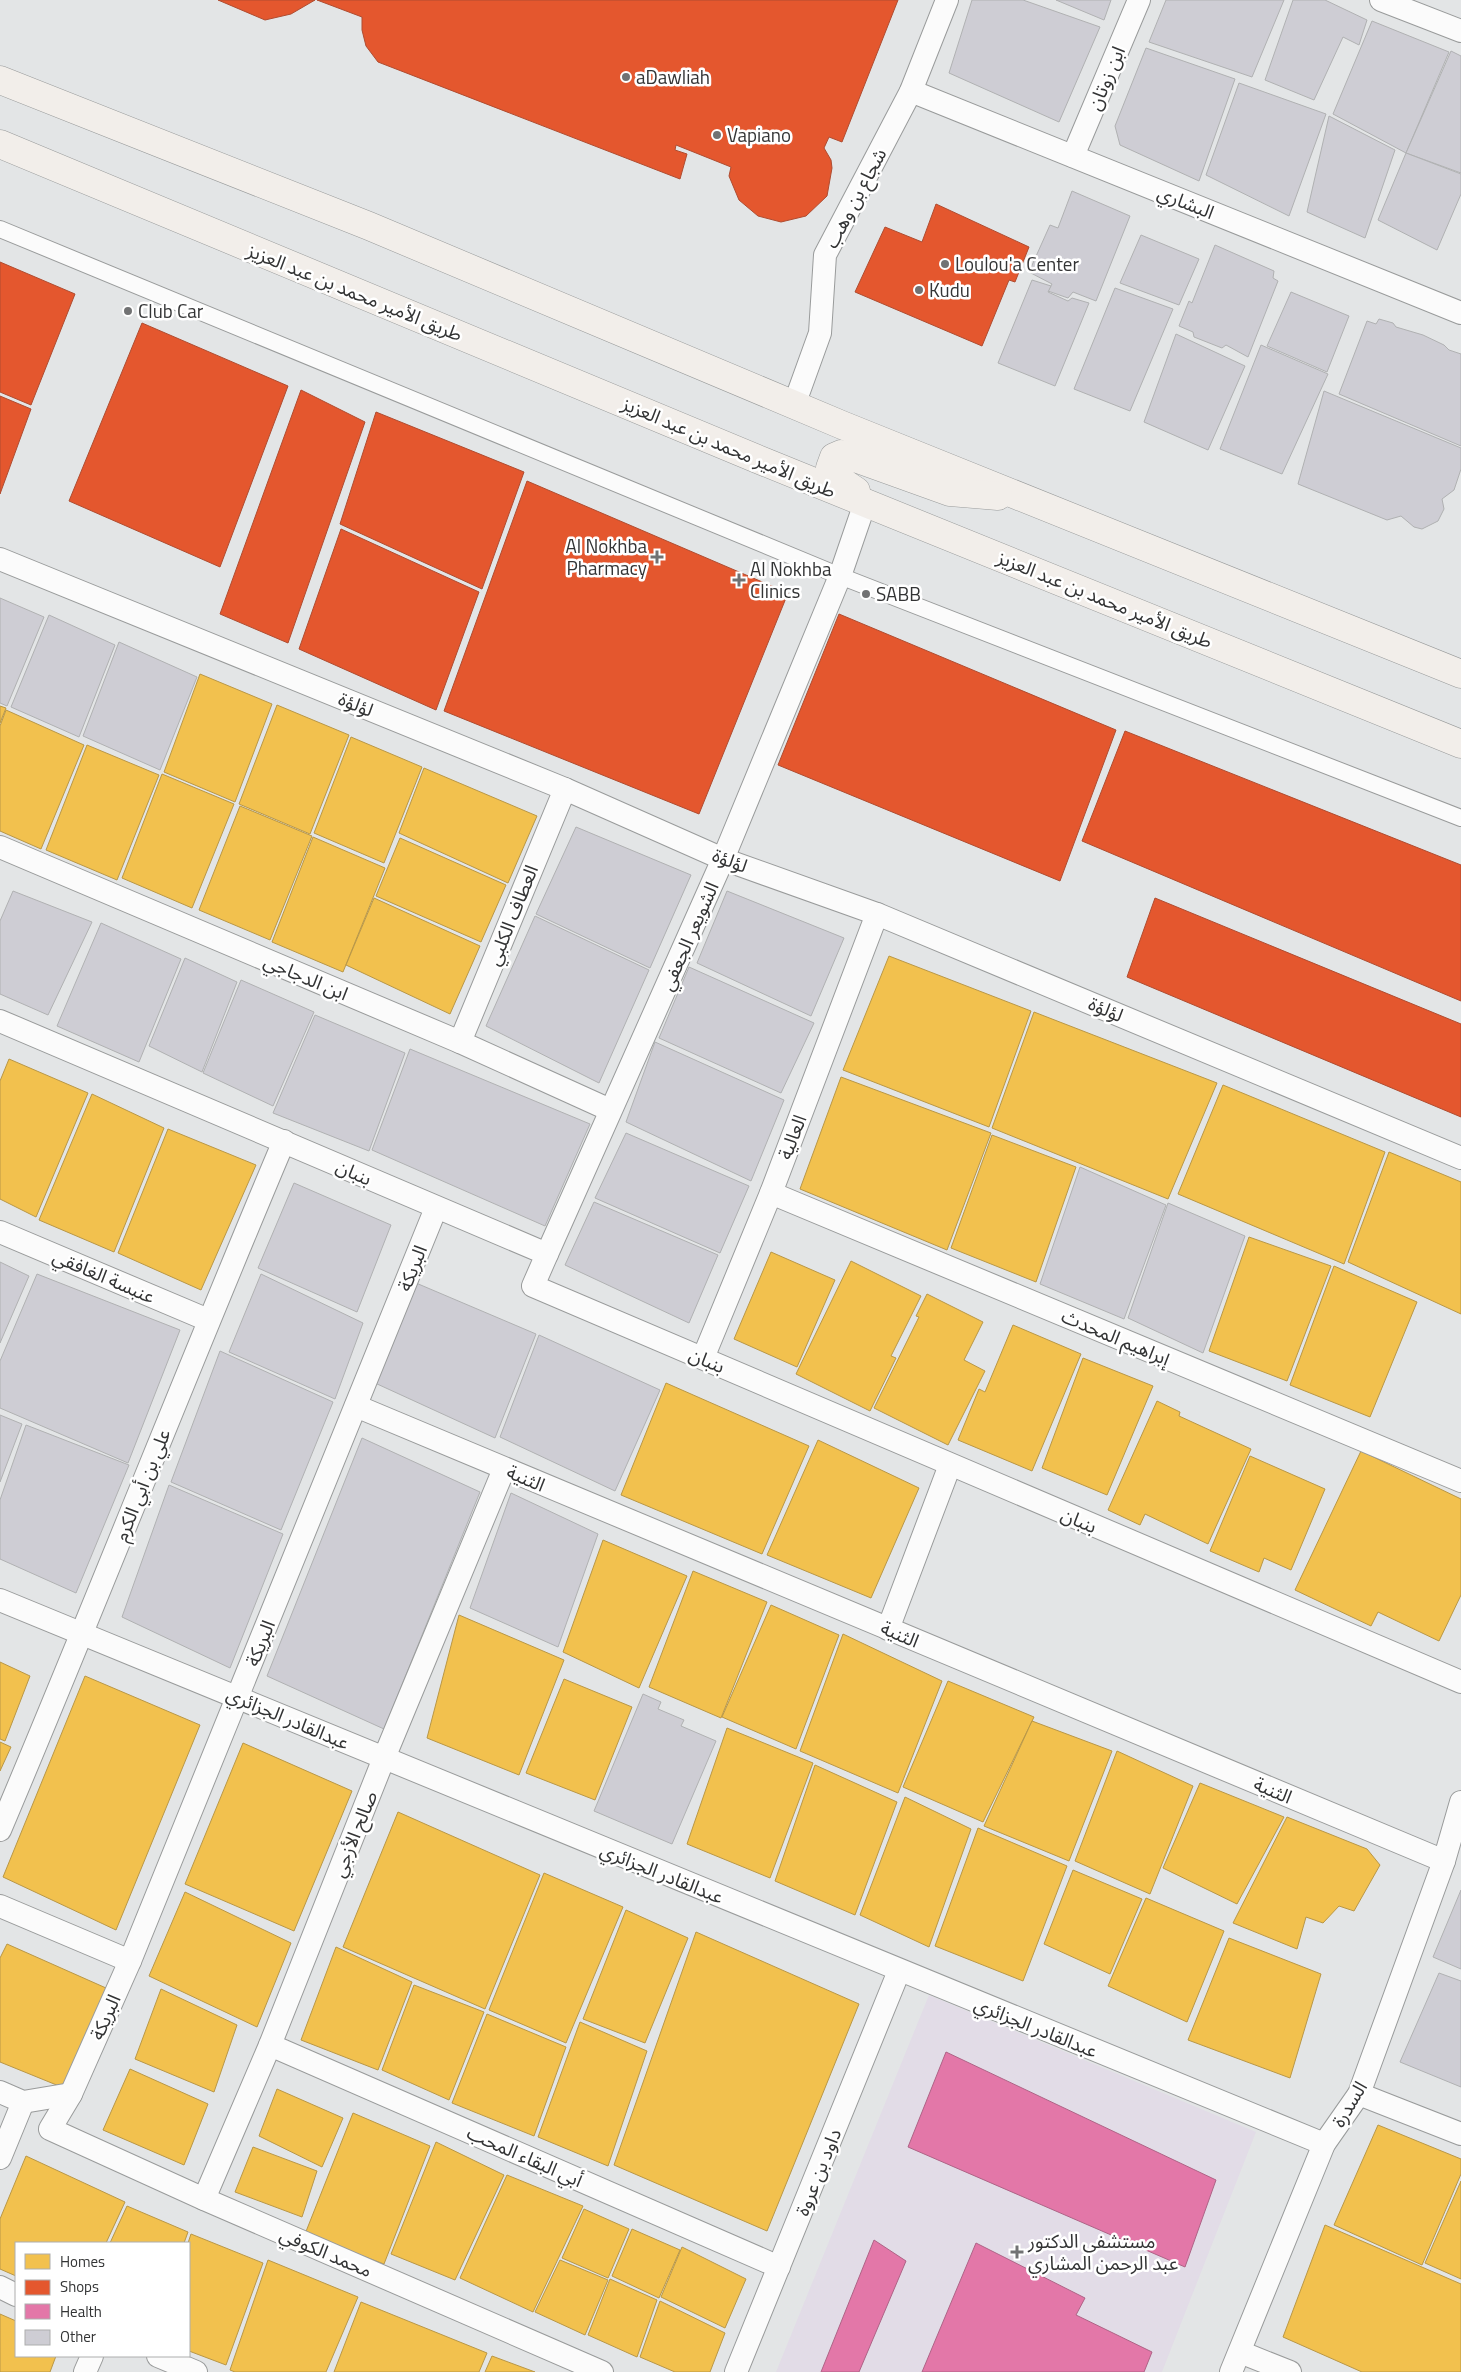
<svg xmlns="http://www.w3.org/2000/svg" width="1461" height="2372" viewBox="0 0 1461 2372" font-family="'Titillium Web','Noto Sans Arabic',sans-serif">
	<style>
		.medical { fill: #e2dce7 }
		.homes { fill: #f2c14e; stroke: #b99746 }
		.shops { fill: #e4572e; stroke: #af4c30 }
		.health { fill: #e377a8; stroke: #ae6386 }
		.building { fill: #cecdd4; stroke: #b0b1b2 }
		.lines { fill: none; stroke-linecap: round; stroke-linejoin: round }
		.pedestrian-casing { stroke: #999b9b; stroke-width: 18 }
		.minor-casing { stroke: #999b9b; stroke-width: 24 }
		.secondary-casing { stroke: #999b9b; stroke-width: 29 }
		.pedestrian { stroke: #fbfbfb; stroke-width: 16 }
		.minor { stroke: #fbfbfb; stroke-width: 22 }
		.secondary { stroke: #f2eeea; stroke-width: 28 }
		.poi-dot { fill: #717273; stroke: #fff; stroke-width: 2 }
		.labels { text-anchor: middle; stroke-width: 5; stroke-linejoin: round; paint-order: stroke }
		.poi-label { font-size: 19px; fill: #333435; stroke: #fff; text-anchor: start }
		.street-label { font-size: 19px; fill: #333435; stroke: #fff }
	</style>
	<rect width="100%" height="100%" fill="#e3e5e6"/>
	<path class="medical" d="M929,1995L1256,2132L1162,2372H776Z"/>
	<g class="homes">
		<path d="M200,674L272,704L235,802L164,772Z"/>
		<path d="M277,705L349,735L310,834L239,804Z"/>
		<path d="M0,706L6,708L0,723Z"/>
		<path d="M6,710L84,745L41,849L0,831V726Z"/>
		<path d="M351,737L422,767L384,863L314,833Z"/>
		<path d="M87,745L159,775L117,880L46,850Z"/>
		<path d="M424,768L537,816L508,883L399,833Z"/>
		<path d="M162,774L234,804L192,908L122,878Z"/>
		<path d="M240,806L312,836L270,940L199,910Z"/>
		<path d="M313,837L385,868L343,972L272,942Z"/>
		<path d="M400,838L506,885L481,942L376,896Z"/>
		<path d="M374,898L480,946L450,1014L346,965Z"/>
		<path d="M889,956L1031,1011L989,1127L843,1070Z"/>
		<path d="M1034,1012L1217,1083L1168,1199L992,1128Z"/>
		<path d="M9,1059L88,1093L36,1217L0,1199V1081Z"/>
		<path d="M841,1077L991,1133L947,1250L800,1189Z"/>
		<path d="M1223,1085L1385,1152L1344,1264L1178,1194Z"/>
		<path d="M92,1094L164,1128L114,1252L39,1220Z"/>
		<path d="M168,1129L256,1165L201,1290L118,1253Z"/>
		<path d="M992,1135L1076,1167L1036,1282L951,1248Z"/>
		<path d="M1389,1152L1461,1182V1314L1348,1262Z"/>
		<path d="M1249,1237L1331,1266L1287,1381L1209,1351Z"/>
		<path d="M771,1252L835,1280L797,1367L734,1339Z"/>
		<path d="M851,1261L921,1296L891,1356L896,1358L870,1411L796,1374Z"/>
		<path d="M1334,1266L1417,1302L1370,1417L1290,1385Z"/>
		<path d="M927,1294L983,1322L964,1360L985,1371L948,1445L874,1408L919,1317L916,1316Z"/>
		<path d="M1013,1325L1081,1354L1032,1471L958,1440L979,1389L985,1392Z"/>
		<path d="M1083,1358L1153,1386L1107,1495L1042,1468Z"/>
		<path d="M666,1383L809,1446L762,1554L621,1495Z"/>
		<path d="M1157,1401L1180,1412L1179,1416L1251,1449L1208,1544L1145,1514L1140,1525L1108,1510Z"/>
		<path d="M818,1440L919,1488L871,1598L767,1555Z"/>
		<path d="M1361,1451L1461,1499V1595L1439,1641L1378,1612L1371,1626L1295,1590Z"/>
		<path d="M1250,1456L1325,1489L1291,1570L1264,1558L1259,1572L1210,1551Z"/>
		<path d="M603,1540L687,1576L639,1688L563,1652Z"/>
		<path d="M693,1571L767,1602L721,1718L649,1687Z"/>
		<path d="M771,1605L839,1635L796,1749L722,1717Z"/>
		<path d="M459,1615L564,1660L519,1775L427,1738Z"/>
		<path d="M843,1634L942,1681L898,1793L800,1751Z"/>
		<path d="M0,1662L30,1676L5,1741L0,1739Z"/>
		<path d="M85,1676L200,1725L116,1930L3,1877Z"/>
		<path d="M564,1679L632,1707L595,1800L526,1773Z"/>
		<path d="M948,1681L1034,1717L983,1822L903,1787Z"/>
		<path d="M1032,1721L1112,1751L1069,1861L984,1826Z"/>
		<path d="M727,1728L813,1763L770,1878L687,1844Z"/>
		<path d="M0,1742L11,1747L0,1771Z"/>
		<path d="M243,1743L352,1791L294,1931L185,1884Z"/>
		<path d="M1117,1751L1193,1786L1150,1894L1075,1861Z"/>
		<path d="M815,1765L897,1802L855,1915L775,1881Z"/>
		<path d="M1200,1783L1284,1817L1237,1904L1163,1868Z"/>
		<path d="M905,1797L971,1829L929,1947L860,1915Z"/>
		<path d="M398,1812L540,1875L485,2009L343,1947Z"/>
		<path d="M1287,1817L1367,1849L1380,1865L1354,1911L1339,1906L1323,1923L1306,1917L1297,1949L1233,1923Z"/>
		<path d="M978,1828L1067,1866L1023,1981L935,1946Z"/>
		<path d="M1073,1870L1142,1899L1110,1974L1044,1944Z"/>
		<path d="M544,1873L623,1907L566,2043L489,2010Z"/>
		<path d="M185,1892L291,1943L257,2027L149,1976Z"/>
		<path d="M1146,1898L1224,1931L1187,2022L1108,1986Z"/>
		<path d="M626,1910L688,1938L645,2043L583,2019Z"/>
		<path d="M696,1932L859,2004L767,2231L614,2165Z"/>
		<path d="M1229,1938L1321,1974L1290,2078L1188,2040Z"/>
		<path d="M7,1944L106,1988L64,2088L0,2062V1958Z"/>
		<path d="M336,1947L412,1982L378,2070L301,2040Z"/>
		<path d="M414,1985L484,2012L449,2100L382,2070Z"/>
		<path d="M161,1989L237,2025L214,2092L135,2059Z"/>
		<path d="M487,2014L566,2047L534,2136L452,2103Z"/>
		<path d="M580,2022L647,2051L608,2166L538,2137Z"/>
		<path d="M130,2069L208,2104L184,2165L103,2130Z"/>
		<path d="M277,2089L343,2118L322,2167L259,2136Z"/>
		<path d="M353,2113L430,2146L384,2264L305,2234Z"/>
		<path d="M1378,2125L1461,2159V2174L1422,2265L1334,2225Z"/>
		<path d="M436,2142L504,2175L455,2280L391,2254Z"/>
		<path d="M253,2147L317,2171L302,2217L235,2192Z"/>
		<path d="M26,2156L125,2202L106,2243H16V2276L0,2269V2219Z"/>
		<path d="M507,2175L583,2206L533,2312L460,2278Z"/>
		<path d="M1461,2181V2279L1425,2263Z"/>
		<path d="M127,2206L188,2232L184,2243H110Z"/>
		<path d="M584,2209L629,2229L608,2278L562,2258Z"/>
		<path d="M1325,2225L1461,2284V2372H1362L1283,2337Z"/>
		<path d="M632,2229L680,2250L659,2298L612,2276Z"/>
		<path d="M191,2234L263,2263L226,2365L189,2351L188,2243Z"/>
		<path d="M682,2247L746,2279L725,2328L661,2297Z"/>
		<path d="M268,2260L358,2297L326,2372H235L230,2370Z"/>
		<path d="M560,2260L608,2280L585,2335L535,2312Z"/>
		<path d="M610,2279L657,2300L637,2357L588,2335Z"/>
		<path d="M660,2301L725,2333L710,2372H675L640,2357Z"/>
		<path d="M361,2302L487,2353L479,2372H334Z"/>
		<path d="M0,2314L16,2321V2356H56L50,2372H0Z"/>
		<path d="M492,2356L535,2372H485Z"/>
	</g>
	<g class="shops">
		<path d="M218,0H315L291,14L265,20Z"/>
		<path d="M317,0H898L842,142L829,137L824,148L831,160L832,168L827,196L806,216L781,222L758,216L739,200L729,176L731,167L676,145L675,150L687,154L680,179L378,62L366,46L362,30V17Z"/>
		<path d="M936,204L1029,247L1015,282L1009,280L982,346L855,292L885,227L922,242Z"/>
		<path d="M0,262L75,294L31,405L0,392Z"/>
		<path d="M142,323L288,386L220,567L69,501Z"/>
		<path d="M301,390L365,422L288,643L220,614Z"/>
		<path d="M0,396L31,409L0,494Z"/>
		<path d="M376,412L524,472L482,589L340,524Z"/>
		<path d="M527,481L788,593L699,814L444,711Z"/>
		<path d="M341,529L479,592L436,710L299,649Z"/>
		<path d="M839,614L1116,730L1060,881L778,765Z"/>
		<path d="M1125,731L1461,865V1001L1082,841Z"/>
		<path d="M1155,898L1461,1024V1117L1127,977Z"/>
	</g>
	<g class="health">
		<path d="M946,2052L1216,2180L1185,2267L908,2147Z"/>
		<path d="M874,2240L906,2261L859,2372H821Z"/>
		<path d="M976,2243L1085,2298L1076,2315L1152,2352L1144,2372H922Z"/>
	</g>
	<g class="building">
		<path d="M972,0H1023L1100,27L1059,122L949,73Z"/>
		<path d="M1056,0H1111L1104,20Z"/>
		<path d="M1166,0H1284L1252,77L1149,42Z"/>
		<path d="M1293,0H1325L1367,20L1359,45L1343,37L1314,100L1265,80Z"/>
		<path d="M1372,21L1449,52L1406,153L1333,114Z"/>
		<path d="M1146,48L1235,79L1199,181L1120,145L1115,126Z"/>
		<path d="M1451,51L1461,56V173L1406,153Z"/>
		<path d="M1239,83L1326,114L1289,216L1206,175Z"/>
		<path d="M1329,116L1395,150L1365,238L1307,212Z"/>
		<path d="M1406,153L1461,174V194L1437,250L1378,220Z"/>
		<path d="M1072,191L1130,216L1096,301L1073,292L1068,298L1048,291L1052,284L1029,272L1050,225L1058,228Z"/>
		<path d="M1141,235L1199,259L1179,305L1120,283Z"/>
		<path d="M1215,245L1274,271L1273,278L1278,281L1248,357L1226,345L1222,348L1194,337L1193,332L1179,326L1189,301L1192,303Z"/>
		<path d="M1032,280L1051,286L1048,292L1068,301L1072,298L1089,303L1055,386L998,363Z"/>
		<path d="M1115,288L1173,309L1130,411L1074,389Z"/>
		<path d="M1291,292L1349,316L1327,372L1267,346Z"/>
		<path d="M1379,319L1393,323L1396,327L1423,335L1444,345L1449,350L1461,354V446L1339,394L1367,321L1376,324Z"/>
		<path d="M1176,334L1245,366L1208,450L1144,422Z"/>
		<path d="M1261,345L1328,374L1282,474L1220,449Z"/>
		<path d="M1324,391L1461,448V469L1454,490L1442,499L1444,509L1438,521L1422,529L1414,527L1401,516L1387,520L1298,484Z"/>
		<path d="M0,598L44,617L7,706L0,703Z"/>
		<path d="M49,615L115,645L79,737L11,707Z"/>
		<path d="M119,642L197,677L160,770L83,736Z"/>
		<path d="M576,827L691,875L650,968L536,914Z"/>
		<path d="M13,891L92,922L48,1015L0,994V921Z"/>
		<path d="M727,891L844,938L811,1016L697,963Z"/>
		<path d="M535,916L649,970L599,1083L486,1026Z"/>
		<path d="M101,923L181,959L139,1062L57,1026Z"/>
		<path d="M185,958L237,982L202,1072L149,1046Z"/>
		<path d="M689,967L814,1023L781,1093L659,1038Z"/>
		<path d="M241,980L314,1012L273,1106L203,1073Z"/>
		<path d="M315,1015L405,1053L369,1151L273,1113Z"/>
		<path d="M655,1042L784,1100L751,1181L626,1122Z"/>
		<path d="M410,1049L590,1124L545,1226L372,1150Z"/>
		<path d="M626,1133L749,1186L720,1253L595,1198Z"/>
		<path d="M1080,1167L1166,1205L1124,1319L1040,1284Z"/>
		<path d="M294,1183L391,1225L357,1312L258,1268Z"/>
		<path d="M594,1202L718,1255L689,1323L565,1265Z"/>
		<path d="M1168,1203L1245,1236L1203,1353L1128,1318Z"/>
		<path d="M0,1262L29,1276L0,1343Z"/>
		<path d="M37,1274L180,1330L128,1463L0,1408V1361Z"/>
		<path d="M261,1274L363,1323L335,1399L229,1352Z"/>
		<path d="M416,1283L536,1334L495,1438L375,1383Z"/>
		<path d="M539,1335L660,1390L615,1491L500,1437Z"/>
		<path d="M220,1351L333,1402L281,1530L171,1482Z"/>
		<path d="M0,1415L22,1424L0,1482Z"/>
		<path d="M26,1425L129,1465L76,1593L0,1559V1500Z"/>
		<path d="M362,1438L480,1492L384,1729L267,1676Z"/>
		<path d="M169,1485L283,1534L230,1668L122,1617Z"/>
		<path d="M511,1493L598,1534L558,1647L470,1608Z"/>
		<path d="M643,1694L661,1702L658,1709L684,1720L681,1726L716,1741L672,1844L594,1811Z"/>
		<path d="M1461,1890V1969L1433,1957Z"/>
		<path d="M1439,1973L1461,1981V2087L1400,2062Z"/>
	</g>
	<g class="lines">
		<g class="pedestrian-casing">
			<path id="pedestrian" d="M0,229L840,576L1461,818"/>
		</g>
		<g class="minor-casing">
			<g id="minor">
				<path d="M1381,0L1461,31"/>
				<path d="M911,91L1461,313"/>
				<path d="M1073,156L1139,0"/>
				<path d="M794,405L820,333L825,255L911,91L947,0"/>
				<path d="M0,559L565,789L723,859L877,914L1461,1158"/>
				<path d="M0,847L460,1042L610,1110"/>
				<path d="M0,1021L547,1254L533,1286L1461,1682"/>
				<path d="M460,1042L565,789"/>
				<path d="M771,1193L1461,1481"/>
				<path d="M436,1208L130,1961L71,2094L50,2129L204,2199L602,2372"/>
				<path d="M0,1232L208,1320"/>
				<path d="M547,1254L723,859L840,576L865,503"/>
				<path d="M703,1358L771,1193L877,914"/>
				<path d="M356,1406L1444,1861"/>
				<path d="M0,1600L1324,2144"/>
				<path d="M888,1629L950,1465"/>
				<path d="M0,1830C97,1601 187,1370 284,1141"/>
				<path d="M0,1906L130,1961"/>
				<path d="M270,2045L779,2267"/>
				<path d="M0,2092L23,2102L71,2094"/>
				<path d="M1359,2094L1461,2134"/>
				<path d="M0,2158L23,2102"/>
				<path d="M204,2199L270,2045L384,1758L504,1469"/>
				<path d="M0,2287L16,2295"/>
				<path d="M1240,2352L1290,2372"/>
				<path d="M158,2356L196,2372"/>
				<path d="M85,2372L92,2356"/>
				<path d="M736,2372L899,1971"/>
				<path d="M1231,2372L1324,2144L1359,2094L1444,1861L1461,1802"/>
			</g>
		</g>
		<g class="secondary-casing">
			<g id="secondary">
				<path d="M0,80L369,226L842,425L1461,674"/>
				<path d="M0,144L767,463L1461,744"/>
				<path d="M856,491L832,475L830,468L834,457L841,454L847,455L950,492L998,496"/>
			</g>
		</g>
		<use href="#pedestrian" class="pedestrian"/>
		<use href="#minor" class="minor"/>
		<use href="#secondary" class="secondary"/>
	</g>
	<g class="poi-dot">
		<circle cx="626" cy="77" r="5"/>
		<circle cx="717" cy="135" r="5"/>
		<circle cx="945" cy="264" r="5"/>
		<circle cx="919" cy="290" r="5"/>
		<circle cx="128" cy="311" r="5"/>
		<path d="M654.5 549.5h5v5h5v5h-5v5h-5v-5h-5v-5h5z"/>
		<path d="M736.5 572.5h5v5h5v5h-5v5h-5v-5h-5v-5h5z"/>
		<circle cx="866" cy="594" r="5"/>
		<path d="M1014.5 2244.5h5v5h5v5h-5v5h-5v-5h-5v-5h5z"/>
	</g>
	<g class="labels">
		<g class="poi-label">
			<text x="636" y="84">aDawliah</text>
			<text x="727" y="142">Vapiano</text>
			<text x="955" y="271">Loulou'a Center</text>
			<text x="929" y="297">Kudu</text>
			<text x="138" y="318">Club Car</text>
			<text x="647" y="553" text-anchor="end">Al Nokhba<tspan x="647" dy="22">Pharmacy</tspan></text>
			<text x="750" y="576">Al Nokhba<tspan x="750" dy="22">Clinics</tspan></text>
			<text x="876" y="601">SABB</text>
			<text x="1028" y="2248">مستشفى الدكتور<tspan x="1028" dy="22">عبد الرحمن المشاري</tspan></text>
		</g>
		<g class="street-label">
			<text transform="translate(1106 78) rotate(-67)" y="7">ابن زوتان</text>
			<text transform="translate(855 198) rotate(-62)" y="7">شجاع بن وهب</text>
			<text transform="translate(1186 202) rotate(22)" y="7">البشاري</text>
			<text transform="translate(355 292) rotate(22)" y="7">طريق الأمير محمد بن عبد العزيز</text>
			<text transform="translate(729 447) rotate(23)" y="7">طريق الأمير محمد بن عبد العزيز</text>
			<text transform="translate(1105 599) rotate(22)" y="7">طريق الأمير محمد بن عبد العزيز</text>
			<text transform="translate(356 704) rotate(22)" y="7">لؤلؤة</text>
			<text transform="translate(730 860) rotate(21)" y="7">لؤلؤة</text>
			<text transform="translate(512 915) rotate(-68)" y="7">العطاف الكلبي</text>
			<text transform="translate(689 936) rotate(-66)" y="7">الشويعر الجعفي</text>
			<text transform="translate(306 977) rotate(23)" y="7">ابن الدجاجي</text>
			<text transform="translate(1106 1009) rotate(23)" y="7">لؤلؤة</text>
			<text transform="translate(792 1137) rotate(-69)" y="7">العالية</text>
			<text transform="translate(354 1172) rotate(24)" y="7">بنبان</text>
			<text transform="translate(412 1268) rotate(-68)" y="7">البريكة</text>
			<text transform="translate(104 1276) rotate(23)" y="7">عنبسة الغافقي</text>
			<text transform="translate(1116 1337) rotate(23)" y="7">إبراهيم المحدث</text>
			<text transform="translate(707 1360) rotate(23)" y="7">بنبان</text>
			<text transform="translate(526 1478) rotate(23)" y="7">الثنية</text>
			<text transform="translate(142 1485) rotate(-68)" y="7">علي بن أبي الكرم</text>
			<text transform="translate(1079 1520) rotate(23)" y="7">بنبان</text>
			<text transform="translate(900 1634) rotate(23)" y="7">الثنية</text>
			<text transform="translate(260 1643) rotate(-68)" y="7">البريكة</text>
			<text transform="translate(288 1718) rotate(23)" y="7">عبدالقادر الجزائري</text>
			<text transform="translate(1273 1790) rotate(23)" y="7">الثنية</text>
			<text transform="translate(354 1834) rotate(-68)" y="7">صالح الأزجي</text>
			<text transform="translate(662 1873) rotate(22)" y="7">عبدالقادر الجزائري</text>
			<text transform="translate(105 2017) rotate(-66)" y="7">البريكة</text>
			<text transform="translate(1036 2027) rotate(22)" y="7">عبدالقادر الجزائري</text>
			<text transform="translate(1349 2104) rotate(-59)" y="7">السدرة</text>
			<text transform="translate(525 2156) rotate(24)" y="7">أبي البقاء المحب</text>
			<text transform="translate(818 2172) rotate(-68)" y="7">داود بن عروة</text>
			<text transform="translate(326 2252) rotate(23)" y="7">محمد الكوفي</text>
		</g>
	</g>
	<rect x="15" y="2242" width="175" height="115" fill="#ffffff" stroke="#adaeae"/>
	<rect x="25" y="2254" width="25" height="15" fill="#f2c14e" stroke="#adaeae"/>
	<text x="60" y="2267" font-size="15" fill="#333435">Homes</text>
	<rect x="25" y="2280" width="25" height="15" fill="#e4572e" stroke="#adaeae"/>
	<text x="60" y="2292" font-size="15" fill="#333435">Shops</text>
	<rect x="25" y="2304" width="25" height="15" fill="#e377a8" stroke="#adaeae"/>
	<text x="60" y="2317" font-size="15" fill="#333435">Health</text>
	<rect x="25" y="2330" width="25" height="15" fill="#cecdd4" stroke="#adaeae"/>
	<text x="60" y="2342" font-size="15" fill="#333435">Other</text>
</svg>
